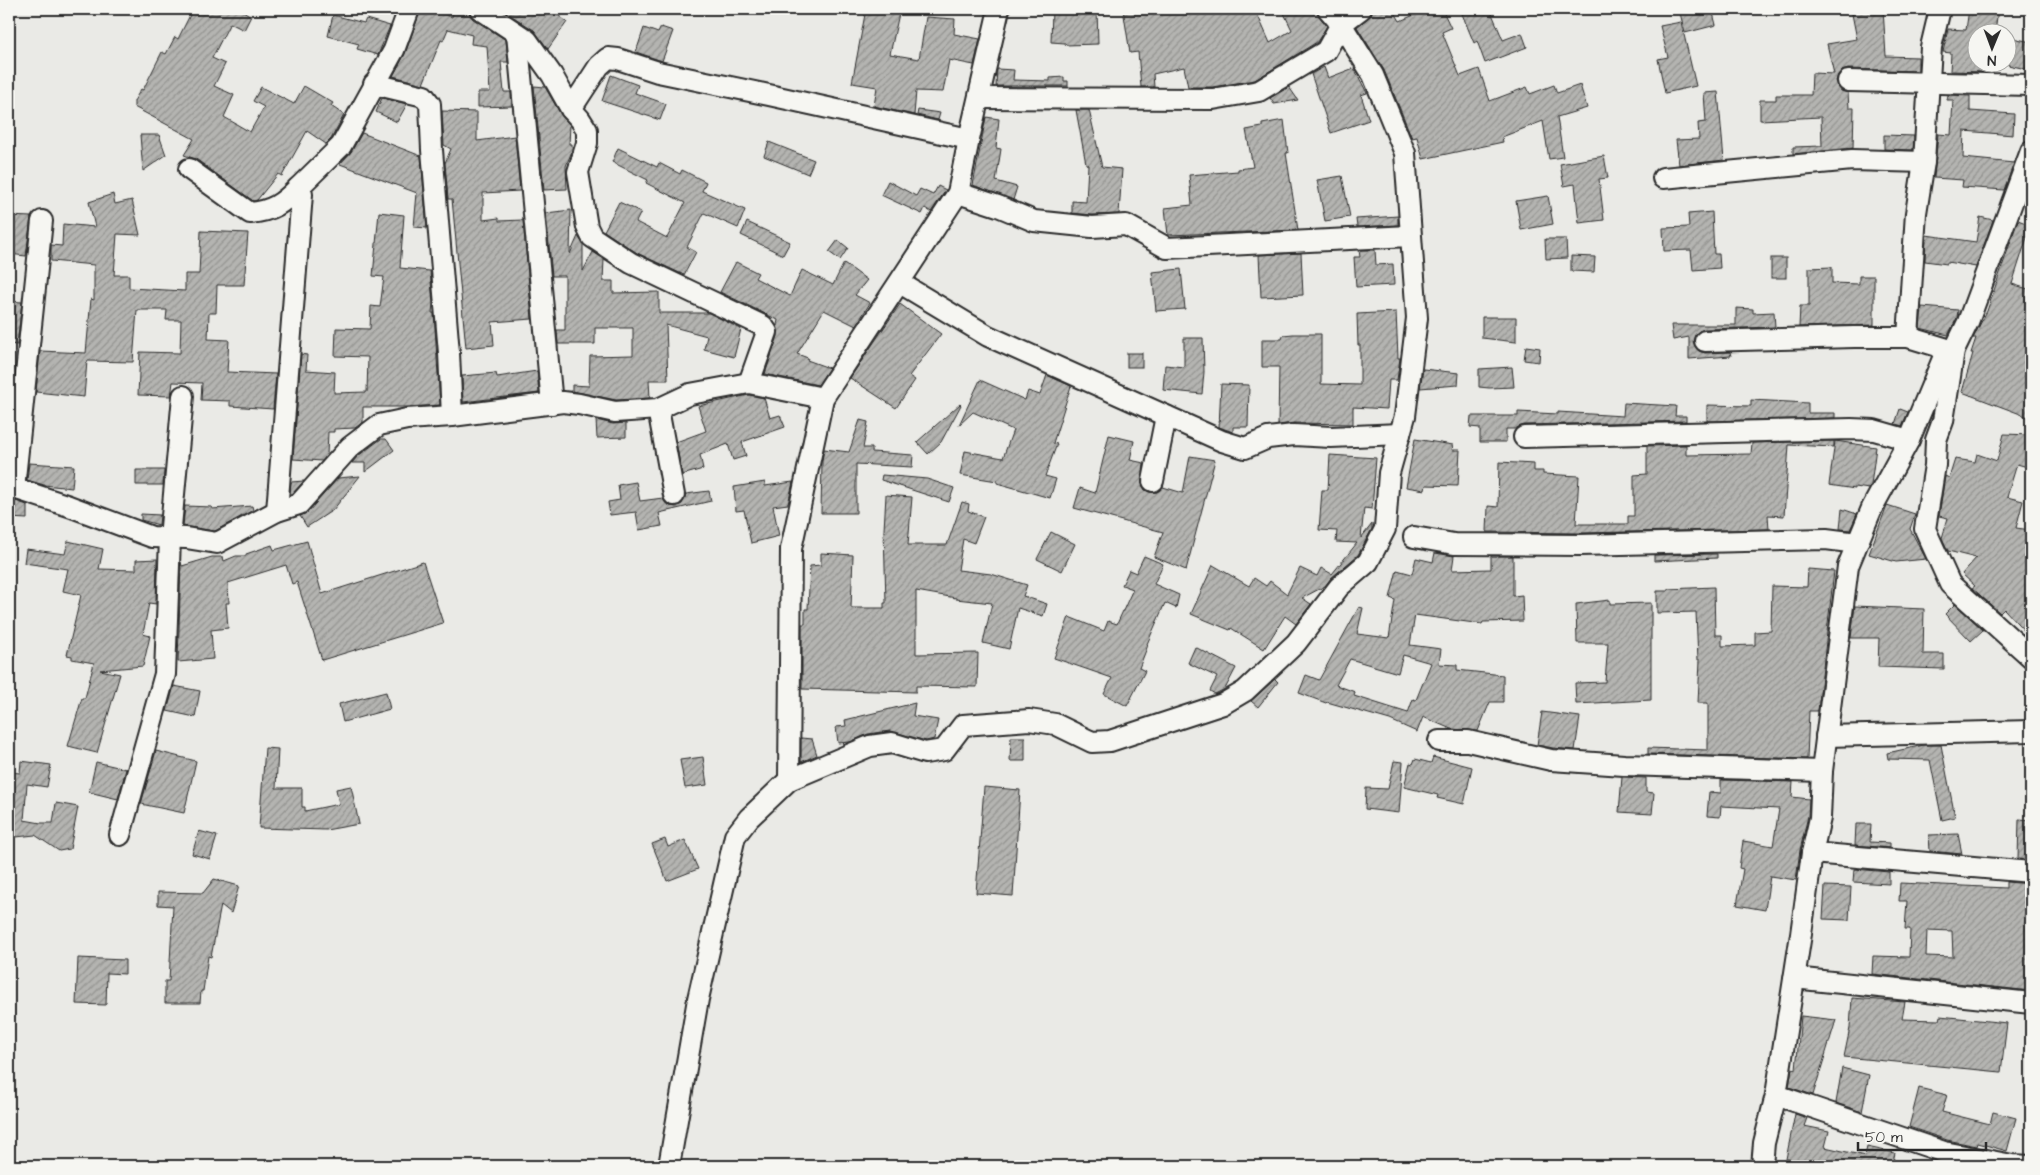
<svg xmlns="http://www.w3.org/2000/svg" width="2040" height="1175" viewBox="0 0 2040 1175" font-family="'Architects Daughter',sans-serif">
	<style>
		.building { fill: url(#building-hatch); stroke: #2b2b2b; fill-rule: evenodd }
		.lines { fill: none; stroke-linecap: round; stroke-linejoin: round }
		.street-casing { stroke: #2b2b2b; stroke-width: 24 }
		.street { stroke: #f6f6f2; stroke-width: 20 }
	</style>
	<defs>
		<pattern id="building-hatch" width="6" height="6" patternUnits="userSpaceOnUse" patternTransform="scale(1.25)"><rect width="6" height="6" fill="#b4b4b1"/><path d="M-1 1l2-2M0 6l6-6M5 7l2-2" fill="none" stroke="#939390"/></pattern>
	</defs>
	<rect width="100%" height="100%" fill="#eaeae6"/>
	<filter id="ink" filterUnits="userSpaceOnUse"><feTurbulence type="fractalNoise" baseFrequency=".02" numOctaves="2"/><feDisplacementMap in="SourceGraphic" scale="10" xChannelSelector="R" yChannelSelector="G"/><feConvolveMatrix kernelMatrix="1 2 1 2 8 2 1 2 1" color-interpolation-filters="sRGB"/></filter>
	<g filter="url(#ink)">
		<g class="building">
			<path d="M193,9H240L251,16L244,30L230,23L212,58L225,64L214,86L234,95L224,117L250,132L264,107L253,101L261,87L294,104L304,86L333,103L331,106L344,115L331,139L326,144L307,131L282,176L278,174L257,200L253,201L196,159L184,155L194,139L134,107V101L141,89L143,90L162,52L166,54L175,37L178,39Z"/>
			<path d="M421,9H429L452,17L454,9H468L470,15L473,19L506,40L508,62H501L504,92H511L512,106L478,107V92H490L487,46L471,44L472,35L448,29L443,41L441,40L423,84L393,76L405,54Z"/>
			<path d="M501,9H550L567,22L548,49L534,30Z"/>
			<path d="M866,9H900L890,54L919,59L926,17L955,19L954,34L980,39L974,65L949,60L943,92L916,91L914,115L874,106L877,87L852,83Z"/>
			<path d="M1052,9H1097L1098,44L1066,45L1065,43L1051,42Z"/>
			<path d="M1123,9H1255L1270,43L1292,30L1282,9H1316L1319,16L1327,26L1317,42L1255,80L1212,87H1188L1184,67L1153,74L1154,87H1141L1138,52L1130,53Z"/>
			<path d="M1373,9H1393L1400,21L1428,9H1442L1451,28L1442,32L1460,76L1479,69L1490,101L1527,87L1530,94L1554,85L1557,93L1580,85L1587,108L1557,117L1563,157L1549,159L1543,121L1502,137L1503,142L1423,159L1417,137L1412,138L1384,70L1357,27L1368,18Z"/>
			<path d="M1460,9H1490L1503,40L1522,33L1527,47L1485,63L1477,41L1474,43Z"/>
			<path d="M1679,9H1712L1716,25L1685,33Z"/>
			<path d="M1851,9H1883L1886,56L1918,57V71L1848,69L1842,71L1838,75L1836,81L1841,91L1848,93L1849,108H1854L1853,148L1793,154V147L1822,146L1821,117L1760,120V100H1776V95H1811L1812,73L1834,74L1827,44L1857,39Z"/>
			<path d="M1969,9H1998L1995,32H1978V62H1984L1983,72L1950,71L1951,53L1943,52L1948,29L1966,30Z"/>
			<path d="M333,15L364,23L366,19L390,26L378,55L357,49L359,44L328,36Z"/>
			<path d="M1681,22L1696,86L1665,93L1658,59L1668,57L1660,26Z"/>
			<path d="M661,27L673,31L662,61L636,52L644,28L658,33Z"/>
			<path d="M2008,37L2031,42L2026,69L2008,65Z"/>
			<path d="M1324,67L1328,78L1354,68L1367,93L1361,95L1369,120L1331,133L1311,74Z"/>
			<path d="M997,69L1014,70L1013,80L1050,81V78L1064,77V81H1068V86H996Z"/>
			<path d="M611,75L638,85L635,93L666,104L660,120L602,101Z"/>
			<path d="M534,86L545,87L561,115L570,125L569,144H572V151L566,166L567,189L544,190Z"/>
			<path d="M1289,87L1298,100L1274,104L1270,98Z"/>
			<path d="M1718,92L1724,160L1679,165L1676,140L1699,139L1698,123L1706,122L1704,93Z"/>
			<path d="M1948,95L1970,96V111L2014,114L2013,135L1964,131L1963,158L2014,163L2004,190L1962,187L1963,180L1934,178L1938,134L1951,135L1953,100H1947Z"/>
			<path d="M382,98L407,104L397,122L376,112Z"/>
			<path d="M918,110L940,113L938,120L917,115Z"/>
			<path d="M1076,110H1089L1102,167L1122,169L1119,214L1092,215L1072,213V201L1086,202L1088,165L1086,164Z"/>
			<path d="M442,111L477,112V141L515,136L520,191L483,193V220L499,218V221L523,220L532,319L492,322L494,345L466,348L452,199H448L445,163L451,149L444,145Z"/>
			<path d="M986,117L999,119L996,148L1001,149L996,181L1017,187L1013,200L973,185Z"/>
			<path d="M1284,120L1288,153H1286L1298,230L1168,235L1165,208L1192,205L1189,175L1238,171V169L1253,167L1246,130L1262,127V124Z"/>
			<path d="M362,133L421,156L427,228L414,227L417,193L340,164L351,152Z"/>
			<path d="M140,135H159L166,155L143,171Z"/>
			<path d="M1884,135L1914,136L1913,150L1884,149Z"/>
			<path d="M769,142L814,160L808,174L764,156Z"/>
			<path d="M618,148L657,167L659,163L680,174L682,170L706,182L702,191L745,210L738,228L704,213L687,247L696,252L684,275L637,253L604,231L619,202L641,212L636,222L667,238L685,203L646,183L648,180L612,162Z"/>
			<path d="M1604,156L1608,178L1599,179L1604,220L1579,223L1575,184L1564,186L1560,164Z"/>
			<path d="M1342,176L1350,217L1325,221L1317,180Z"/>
			<path d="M888,181L916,196L920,189L933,195L938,186L946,190L931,212L925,208L922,214L881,195Z"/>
			<path d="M113,194L115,204L132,200L140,235L117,234L114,275H129V288L185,291V274H199L201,231L248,233L244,285H217L216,313H209L208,339L229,340L227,372L276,374L273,409L230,406V401L201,400L202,383L173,382L171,396L138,395L140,352L180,353L181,320H166L167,310H137L133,362L87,361L84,397L36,392L40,351L86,353L91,299L94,300V265L51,261V245L62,246L63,224L95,227L89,202Z"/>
			<path d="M1548,196L1553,224L1521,230L1516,201Z"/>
			<path d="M571,210L570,254L578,236L583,244V271L593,252L604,259L603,281H613V293L659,292V313H709L741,329L734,357L704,349L707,336L666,325L668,380H649L650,398L616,400L572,391V385L589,386L590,356L633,355V328H595V344H558L557,330H565V276H552L546,213Z"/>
			<path d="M379,212L404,215L400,268L430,271L433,303L432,313H434L440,405L407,407H363V422L355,428L334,429V432H328L327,455L322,461L293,459L301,354L307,355L306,370L335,372L334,393L367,392L368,357L335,356L336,328L370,329L371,306L380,307L384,277L373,276Z"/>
			<path d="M1712,212L1714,254H1719L1720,268L1693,270L1691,250L1664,251L1663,228L1689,227L1688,214Z"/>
			<path d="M9,216L31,217L26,256L9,254Z"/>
			<path d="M1398,216V225L1357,227L1356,219Z"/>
			<path d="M1980,217L1993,220L1976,267L1947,262V264L1925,261L1926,235L1976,242Z"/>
			<path d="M2018,220L2031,225L2012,284L2031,290V418L1962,392L1973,353H1971L1976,338H1973L1987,311Z"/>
			<path d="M747,222L790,242L783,255L741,235Z"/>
			<path d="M1545,239H1566L1567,258L1546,259Z"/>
			<path d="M838,240L848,248L840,260L829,252Z"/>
			<path d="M1359,250H1375L1376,265L1393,264L1394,285L1356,287L1354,257H1360Z"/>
			<path d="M1301,253L1303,295L1261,297L1259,255Z"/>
			<path d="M1571,256L1595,257L1594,272L1571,271Z"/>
			<rect x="1771" y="258" width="15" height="20"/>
			<path d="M736,262L758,273L755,278L790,296L802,270L833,285L844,263L867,280L855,295L870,303L856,326L824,310L797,354L808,358L807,360L829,368L818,385L765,374L778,336L777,325L778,320L720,292Z"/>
			<path d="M1832,267V283L1859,284V276H1874V325L1799,327L1800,306H1809V268Z"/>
			<path d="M1181,269L1185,309L1156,311L1152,272Z"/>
			<path d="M9,301L22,302L17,345L9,344Z"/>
			<path d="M900,304L941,334L909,376L915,380L896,408L850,378Z"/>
			<path d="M1922,307L1958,310L1957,318L1948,335L1920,328Z"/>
			<path d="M1736,308L1753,309V313L1774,312L1775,327L1705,329L1699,331L1695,335L1693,342L1699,351L1705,353L1730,352L1731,356L1689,359V337L1673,340L1671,325H1736Z"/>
			<path d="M1396,312L1398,358H1400L1397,380H1389L1387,409L1353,407V424L1294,423L1278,425L1279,367H1262V339H1282L1283,335L1293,334H1321V384L1360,385V345H1358L1357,314Z"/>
			<path d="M1482,317H1516V342L1482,338Z"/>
			<path d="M1184,338H1203L1204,372L1202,394L1163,390L1165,365L1184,367Z"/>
			<path d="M1526,346L1540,348L1539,362L1524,360Z"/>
			<rect x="1127" y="353" width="15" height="14"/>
			<path d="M1512,367L1514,387L1489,388L1479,387V369Z"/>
			<path d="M1423,369L1459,373L1458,385L1420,388Z"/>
			<path d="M537,371L539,393L463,402L462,376L496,373L497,377Z"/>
			<path d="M1047,375L1071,386L1053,443L1057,444L1045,476L1056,479L1050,498L997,483V481L960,475L965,451L1003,458L1013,430L973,412L959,425L980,380L1025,400L1028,391L1040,395Z"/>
			<path d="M1221,384L1249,385L1248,427H1233V432L1219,427Z"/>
			<path d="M749,395L764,398L770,418L780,415L785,427L742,442L746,456L733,460L728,444L700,455L703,469L682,475L676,442L706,431L698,406Z"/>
			<path d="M1751,400L1808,403V413H1835V418L1707,421V405L1751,406Z"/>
			<path d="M1624,403L1676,406L1675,416H1686V421L1524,425L1515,429H1506V442H1480V428L1470,427L1471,416H1518V412L1558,414V412L1623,416Z"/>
			<path d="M960,404L961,405L941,442L928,454L917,442Z"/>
			<path d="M1900,409L1908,412L1902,426L1895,424Z"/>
			<path d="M596,420L613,424L626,423V437L597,438Z"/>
			<path d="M860,420L868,422L863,448H872V452L913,455L912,467L856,464V513H821L822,461L824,449L849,452Z"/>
			<path d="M2004,434L2031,435V468L2017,464L2007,497L2023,501L2016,528L2031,530V638L2004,609L2000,613L1972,588L1975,586L1962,574L1976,558L1948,551L1942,538L1948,518L1939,516L1945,476L1949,478L1955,459L1975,462L1977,454L1997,461Z"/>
			<path d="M1109,435L1134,441L1130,460L1144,463L1142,484L1145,490L1150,492H1157L1163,487L1183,493L1190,456L1215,460L1186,570L1154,557L1163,532L1074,508L1080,488L1095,493Z"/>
			<path d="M381,439H386L394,450L365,472V463H352L358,456Z"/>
			<path d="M1415,439L1453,445L1452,450H1460L1458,486L1426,485L1425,490L1406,487Z"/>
			<path d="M1834,441V447L1789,445L1784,516L1768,515L1769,529L1580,533L1487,532L1488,506L1498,507L1499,462L1534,464V471H1543V474L1579,476L1576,524H1628V516H1634V475L1647,474V446L1686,445V455L1751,454L1752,443Z"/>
			<path d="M1835,441L1876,447L1871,485L1869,489L1855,487V489L1829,485Z"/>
			<path d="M1330,455L1376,458L1372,509L1364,508L1361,538L1372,524V529L1358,555L1331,578L1325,586L1302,598L1311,604L1296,624L1285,616L1264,649L1231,628L1230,630L1191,614L1213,565L1249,586L1254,578L1266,586L1270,581L1287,594L1300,568L1317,576L1321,568L1332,574L1357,543L1336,542L1337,531L1319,530L1322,490H1328Z"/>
			<path d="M29,463L74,466L72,488L44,485L27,480Z"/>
			<path d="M136,470H164L163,485H136Z"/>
			<path d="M882,475L927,479L954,488L949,502L881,480Z"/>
			<path d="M360,476L333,510L307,527L300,516L308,512L338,478Z"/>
			<path d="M304,481L292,494H290L291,482Z"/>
			<path d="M636,482L640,501L663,498L670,506L676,507L682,504L686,494L709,491L711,501L659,513L662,526L639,530L636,512L610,515L608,502L620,500L618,485Z"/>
			<path d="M765,482V486L793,482L788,504L773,506L779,536L751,543L744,510L736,511L734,487Z"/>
			<path d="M886,495L912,497L908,545H947L962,502L969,504L968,511L984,517L974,543L963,539L958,570L991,574L1027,585L1023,596L1047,604L1043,616L1018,608L1009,649L983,643L992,603L956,599V598L916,591V654L978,653L977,687L916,686V692L802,689V624H805V609H808L810,566L821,565V553L853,555L851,608H884V603H886L884,530Z"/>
			<path d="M13,500L27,505V519L9,518L10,501Z"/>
			<path d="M1887,505L1915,514L1910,529L1926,559L1896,562L1869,554Z"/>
			<path d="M185,506L212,507V509L252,506L253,510L215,531L183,526Z"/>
			<path d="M1842,509L1857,514L1850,530L1840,529Z"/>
			<path d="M141,514L160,515L159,525L141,520Z"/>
			<path d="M1051,532L1075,544L1062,571L1037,559Z"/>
			<path d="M68,541L103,549L99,569L136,570V560L157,559L156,604L149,603L143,634L150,636L143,666L100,670L120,674L97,753L68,746L82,698H85L94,663L72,659V656L67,655L81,595L63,591L68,569L24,563L26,549L65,554Z"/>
			<path d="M307,541L322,594L423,562L443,623L322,660L297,582L292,584L286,565L228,583L229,603H226L228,628L211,630L213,659L178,662L181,562L182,566L212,557H223L224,561L236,556H246V554L272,545L274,550Z"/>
			<path d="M1435,553L1454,556L1452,570L1491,569V556H1513V596L1522,595L1523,621L1483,622L1482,624L1415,615L1410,645L1441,649L1439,664L1457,665V670L1503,675V702H1490L1478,731L1451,729L1423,717L1417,732L1390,720L1327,702L1326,703L1299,693L1306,675L1319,680L1359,607L1363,608L1357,634L1389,638L1395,600L1390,598L1397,570L1412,574L1416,558L1433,562ZM1403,655L1431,663L1416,700L1413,699L1408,713L1354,696L1355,692L1336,685L1350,659L1398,673Z"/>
			<path d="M1717,554V558L1654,561V555Z"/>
			<path d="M1144,556L1163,564L1154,584L1179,595L1176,608L1165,603L1147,644L1148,645L1139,668L1145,671L1127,706L1104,694L1112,678L1054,658L1069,617L1104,631L1108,621L1117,624L1133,589L1122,585L1129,570L1136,573Z"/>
			<path d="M1808,569L1834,571L1818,711H1809L1807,759L1648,754V748L1708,750V703H1698L1700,660H1698L1696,612L1657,613V591H1668V589L1714,587L1715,635H1722V646L1755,645V632L1771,631L1772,586L1807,587Z"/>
			<path d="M1610,600V604L1651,603V700L1576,704L1575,683L1605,682L1608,643H1577L1576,604Z"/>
			<path d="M1955,604L1983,630L1971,641L1945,614Z"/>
			<path d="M1855,606L1924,609L1923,654H1944V669L1878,667L1879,638H1851Z"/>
			<path d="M1195,647L1236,668L1225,689L1215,694L1210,691L1217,677L1188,663Z"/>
			<path d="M1275,679L1278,682L1258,707L1251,701Z"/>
			<path d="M174,686L200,691L195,717L167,711Z"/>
			<path d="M386,692L390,709L343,722L339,704Z"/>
			<path d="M915,703L913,716L938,720L934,739L926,741L890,731L868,734L850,742L838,743L836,727L846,726L845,720Z"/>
			<path d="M1542,712L1580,717L1575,750L1553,748L1537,745Z"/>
			<path d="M1011,737H1025V761H1010Z"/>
			<path d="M801,738L812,739L817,755L801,762Z"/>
			<path d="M1924,745H1941L1955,817L1942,820L1930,760L1888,759L1887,753Z"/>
			<path d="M265,748L278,749L276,788H302V807H305V811L339,804L336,789L351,786L359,824L326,830L259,828Z"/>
			<path d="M156,751L196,761L184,813L141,804Z"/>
			<path d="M703,757L707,785L685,788L680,760Z"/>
			<path d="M1433,757L1472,767L1464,804L1437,798L1438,795L1404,787L1410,763L1413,764L1415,759L1431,763Z"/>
			<path d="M21,761L51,765L47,787L27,784L24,820L41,823H53L56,803L78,807L70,849L59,851L35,835L16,837L14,820L10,817L14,818L13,810H9V772L20,773Z"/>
			<path d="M1394,761L1403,762L1399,813L1365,809L1366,788L1388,789Z"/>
			<path d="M96,762L126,769L118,799L89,792Z"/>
			<path d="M1622,777L1646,778V792L1654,793L1652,814L1619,812Z"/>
			<path d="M1721,780L1793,782L1792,797L1809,799L1808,816L1800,850L1796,880L1770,876L1765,910L1737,905L1743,869L1739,868L1743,841L1773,846L1779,809L1721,806L1720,817L1707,816L1709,792L1721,793Z"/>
			<path d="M984,787L1020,790L1013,896L976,893Z"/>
			<path d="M2019,819L2031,820V860L2018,859Z"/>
			<path d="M1856,824H1871L1870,842L1890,843V848L1855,845Z"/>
			<path d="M199,831L217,836L210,859L192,854Z"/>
			<path d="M1958,834L1962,854L1930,851L1929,835Z"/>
			<path d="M665,839L668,847L685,840L698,869L667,881L652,844Z"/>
			<path d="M1854,869L1889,872V884L1853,882Z"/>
			<path d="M214,879L239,886L231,913L221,905L211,957L208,956L203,991H201L200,1003H165V981H169L173,906L158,905V892L203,893Z"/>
			<path d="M2006,882L2031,884V991L1872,974L1873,956L1909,957L1910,929H1905L1907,901H1899L1900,883L2006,888ZM1927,930L1952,931L1953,957L1926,956Z"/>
			<path d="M1825,886L1851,887L1849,920L1823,919Z"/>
			<path d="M78,958L125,960V974L107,973L106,1005L76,1004Z"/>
			<path d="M1852,998L1905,1002L1902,1019L1939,1020L1940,1016L2007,1023L2001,1072L1844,1057L1850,1028Z"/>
			<path d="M1801,1016L1836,1020L1813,1095L1789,1087L1792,1068L1796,1069Z"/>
			<path d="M1842,1068L1869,1075L1862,1112L1836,1103Z"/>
			<path d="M1919,1088L1947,1095L1942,1112L1990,1124L1993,1112L2016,1118L2007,1151L1978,1143L1977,1146L1947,1140L1909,1127Z"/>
			<path d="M1795,1114L1807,1118L1804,1126L1829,1131L1825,1147L1865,1156L1867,1147L1895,1153L1892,1166H1820L1786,1159Z"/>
		</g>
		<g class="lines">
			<g class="street-casing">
				<g id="street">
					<path d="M480,9L527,40L552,75L571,109L580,119L587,130V143L578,172L587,227L592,237L631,263L763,326L767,332L749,383"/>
					<path d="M517,34L552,404"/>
					<path d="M1848,81L2031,85"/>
					<path d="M374,84L424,96L430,104L432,150L449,353L452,416"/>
					<path d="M980,98L1213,99L1259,91L1326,51L1341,24L1361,9"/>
					<path d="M571,109L599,66L608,58L618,59L658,72L769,95L969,139"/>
					<path d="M2031,151L1968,322L1954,351L1943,421L1936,440L1935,465L1925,529L1950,584L2031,657"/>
					<path d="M189,169L250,213C272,211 282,204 298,188"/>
					<path d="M1663,178L1852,160L1924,162"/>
					<path d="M958,193L998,206L1034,221L1092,227L1126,225L1167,248L1410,236"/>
					<path d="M900,283L988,336L1222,441L1245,448L1268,438L1294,435L1331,437L1400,434"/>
					<path d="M1908,337L1916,213L1924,162L1931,47L1940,9"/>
					<path d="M1705,341L1854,337H1908L1954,351"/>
					<path d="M658,409L674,495"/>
					<path d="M1524,437L1851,429L1874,430L1909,440"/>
					<path d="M1153,481L1166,416"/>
					<path d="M14,488L42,221"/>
					<path d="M9,489L14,488L69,506L152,537L186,538L217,543L277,511L299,504L350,447L379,425L407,419L452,416L563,402L579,404L615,412L658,409L690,394L749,383L823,398"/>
					<path d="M277,511L302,194L298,188L341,146L394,50L409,9"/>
					<path d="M1414,537L1454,544L1580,545L1826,539L1857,543"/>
					<path d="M1826,736L2031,731"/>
					<path d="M1439,741H1468L1551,760L1624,765L1822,771"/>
					<path d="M789,780L791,549L823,398L958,193L969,139L999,9"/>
					<path d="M120,835L165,674L170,538L183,396"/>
					<path d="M1812,853L2031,872"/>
					<path d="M1794,978L2031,1003"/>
					<path d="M1776,1095L1944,1152L2012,1165L2031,1166"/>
					<path d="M669,1166L698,999L735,836L749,818L789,780L870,746L892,743L925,753L944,750L963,725L1029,720L1055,724L1092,742L1110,741L1223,704L1245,691L1296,643L1339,587L1368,562L1385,529L1389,473L1405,416L1417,318L1405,153L1373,75L1341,24L1328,9"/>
					<path d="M1762,1166L1764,1143L1776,1095L1801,934L1812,853L1820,818L1822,771L1848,566L1872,508L1909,440L1947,349"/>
				</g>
			</g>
			<use href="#street" class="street"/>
		</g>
	</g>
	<rect width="2040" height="1175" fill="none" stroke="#f6f6f2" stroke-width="30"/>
	<rect x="15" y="15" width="2010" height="1145" fill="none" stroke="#2b2b2b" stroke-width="2" filter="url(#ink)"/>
	<g transform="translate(1992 48) rotate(181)"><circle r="24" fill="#f6f6f2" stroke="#a5a5a2"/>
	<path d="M0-4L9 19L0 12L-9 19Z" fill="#2b2b2b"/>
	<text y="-8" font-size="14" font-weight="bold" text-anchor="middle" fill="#2b2b2b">N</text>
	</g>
	<path d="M1858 1142v8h128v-8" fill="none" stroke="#2b2b2b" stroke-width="2.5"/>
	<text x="1865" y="1142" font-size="15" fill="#2b2b2b" stroke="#f6f6f2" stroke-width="4" paint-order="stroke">50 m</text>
</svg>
